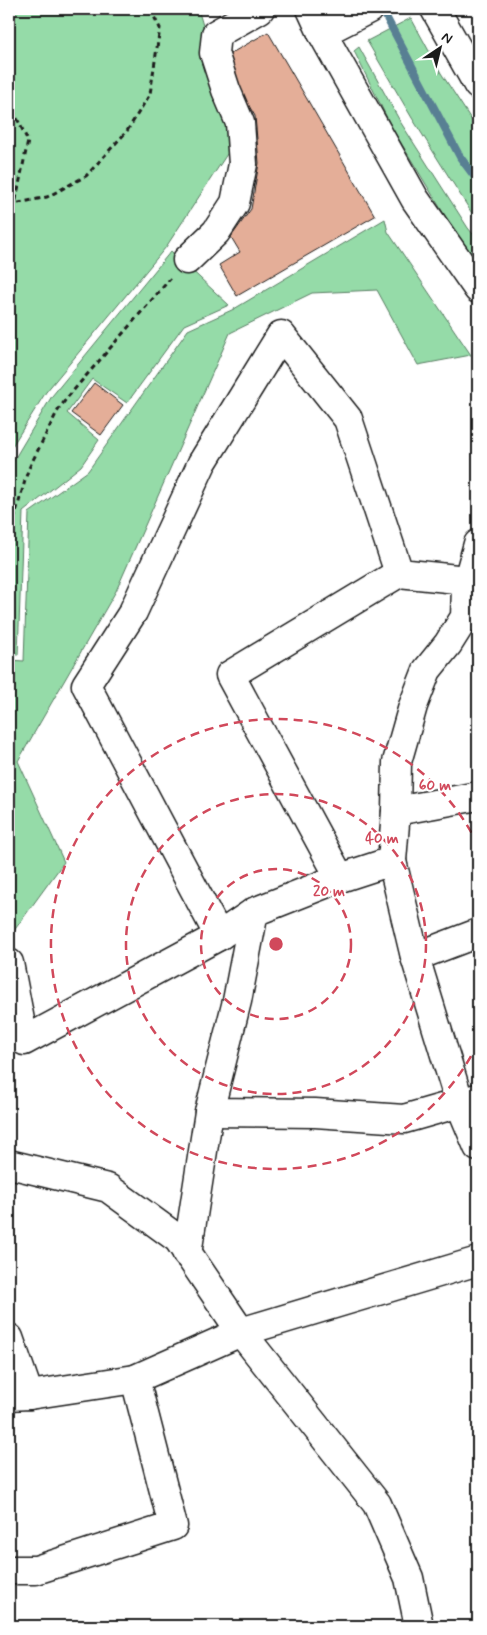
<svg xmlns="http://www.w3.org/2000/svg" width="487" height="1635" viewBox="0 0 487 1635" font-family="Mynerve,sans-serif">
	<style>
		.green { fill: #95dba8; stroke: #587c62 }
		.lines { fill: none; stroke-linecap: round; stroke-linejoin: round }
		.stream { stroke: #597f93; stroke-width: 8 }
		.building { fill: #e4ae98; stroke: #1c1c1c }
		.minor-casing { stroke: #1c1c1c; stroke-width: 31 }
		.path { stroke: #1c1c1c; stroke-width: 3; stroke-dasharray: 5 4; stroke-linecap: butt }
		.minor { stroke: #fff; stroke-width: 28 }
		.ring { fill: none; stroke: #d1495b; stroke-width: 2.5; stroke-dasharray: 9 6 }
		.centre { fill: #d1495b; stroke: #fff; stroke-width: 2.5 }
		.ring-label { font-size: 15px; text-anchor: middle; font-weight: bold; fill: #d1495b; stroke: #fff; stroke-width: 4; stroke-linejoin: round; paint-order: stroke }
	</style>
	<rect width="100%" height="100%" fill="#fff"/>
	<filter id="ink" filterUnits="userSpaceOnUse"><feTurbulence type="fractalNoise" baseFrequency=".02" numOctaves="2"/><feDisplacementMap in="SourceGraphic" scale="10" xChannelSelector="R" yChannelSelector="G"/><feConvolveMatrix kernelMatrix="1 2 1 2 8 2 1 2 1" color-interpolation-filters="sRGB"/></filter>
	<g filter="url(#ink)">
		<g class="green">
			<path d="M9,9H198L220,82L231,148L166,247L46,392L9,451Z"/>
			<path d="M411,18L441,73L478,130V223L412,118L367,41Z"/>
			<path d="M359,47L401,123L468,228L478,240V263L447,219L392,128L354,51Z"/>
			<path d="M385,219L388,232L471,355L418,365L377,290L312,293L230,333L116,591L18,761L64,862L13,932L9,933V660L24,661L29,513L88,471L188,330L234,309Z"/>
			<path d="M171,251L229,305L184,325L127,403L92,379L67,413L99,440L81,466L23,512L18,655L9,654V468L52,396Z"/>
		</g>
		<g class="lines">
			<path class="stream" d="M382,9L460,157L478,181"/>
		</g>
		<g class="building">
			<path d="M268,32L375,216L237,296L219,265L240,252L231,237L251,209L259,163L255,116L221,59Z"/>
			<path d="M94,383L123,405L101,435L71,413Z"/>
		</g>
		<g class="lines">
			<g class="minor-casing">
				<g id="minor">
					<path d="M311,9L322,33L415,199L478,289"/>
					<path d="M435,9L478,85"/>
					<path d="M322,33L369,9"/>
					<path d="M187,260L216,232L235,203L243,164L240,123L226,90L214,53L216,34L260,9"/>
					<path d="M478,544L466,587L465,617L448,644L427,670L413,706L397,762L396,811L392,861L415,957L460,1104L478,1147"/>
					<path d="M396,811L478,796"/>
					<path d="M340,878L230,675L399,573"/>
					<path d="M254,912L237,1001L209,1112L315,1113L404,1119L477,1098"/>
					<path d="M219,936L86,685L133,612L202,463L281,335L348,419L399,573L457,579L478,601"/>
					<path d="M415,957L478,933"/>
					<path d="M9,963L24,1041L219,936L254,912L340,878L392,861"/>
					<path d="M9,1164L108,1188L178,1239L241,1332L377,1504L409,1578L419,1626"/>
					<path d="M187,1254L209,1112"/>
					<path d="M9,1338L29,1395"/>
					<path d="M9,1396L29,1395L135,1379L241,1332L478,1261"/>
					<path d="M9,1570H36L173,1526L135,1379"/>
				</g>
			</g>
			<g class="path">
				<path d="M9,102L28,141L15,204"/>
				<path d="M9,205L47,197L86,176L127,131L150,94L160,28L150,9"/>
				<path d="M9,537L28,470L57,412L66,399L170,279"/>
			</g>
			<use href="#minor" class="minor"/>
		</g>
	</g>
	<g class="ring">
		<circle cx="276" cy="944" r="75"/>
		<circle cx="276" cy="944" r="150"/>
		<path d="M478 1043A225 225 0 1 1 478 845"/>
	</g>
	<circle cx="276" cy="944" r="8" class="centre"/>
	<g class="ring-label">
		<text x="435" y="790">60 m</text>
		<text x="382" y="843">40 m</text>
		<text x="329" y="896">20 m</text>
	</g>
	<rect width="487" height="1635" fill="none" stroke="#fff" stroke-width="30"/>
	<rect x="15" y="15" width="457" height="1605" fill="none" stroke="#1c1c1c" stroke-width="2" filter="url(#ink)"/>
	<g transform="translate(440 48) rotate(35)" stroke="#ffffff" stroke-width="4" paint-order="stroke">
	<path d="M0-4L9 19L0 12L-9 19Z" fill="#1c1c1c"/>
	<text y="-8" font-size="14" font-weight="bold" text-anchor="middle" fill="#1c1c1c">N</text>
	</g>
</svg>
